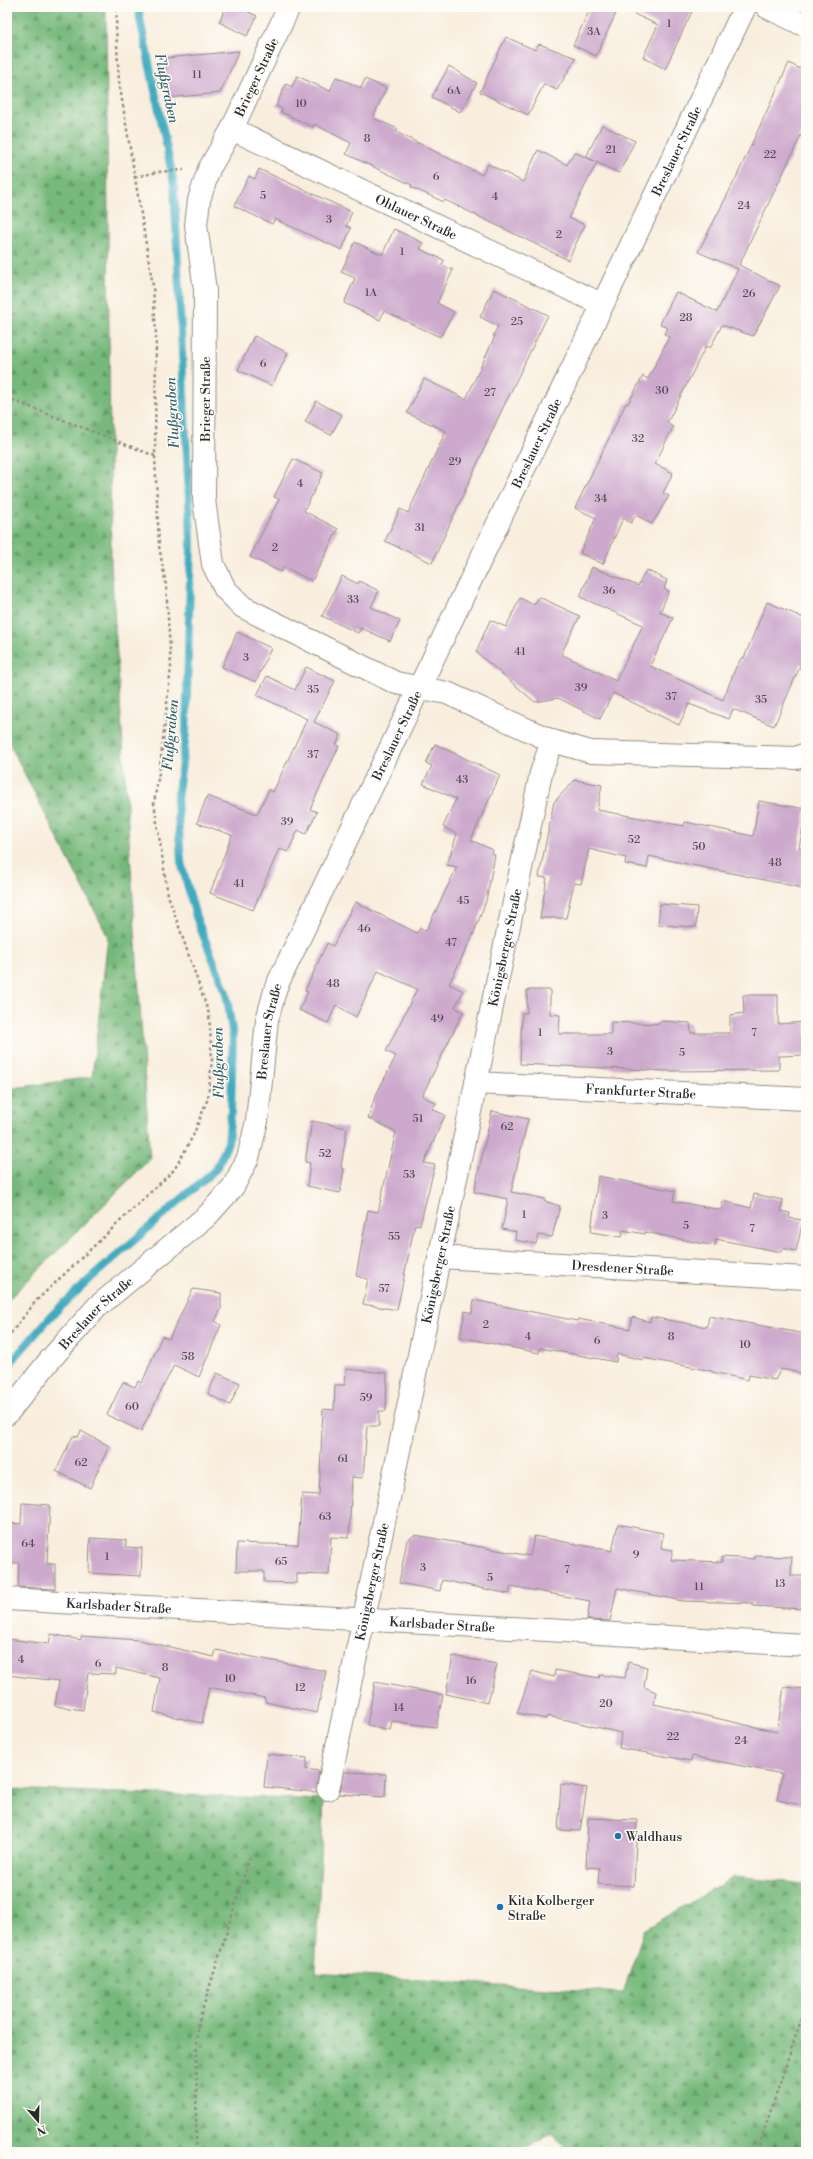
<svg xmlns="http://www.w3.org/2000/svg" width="813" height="2159" viewBox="0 0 813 2159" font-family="'Libre Bodoni',serif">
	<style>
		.forest { fill: url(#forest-firs); stroke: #517253 }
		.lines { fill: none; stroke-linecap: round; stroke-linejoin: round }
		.stream { stroke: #40abc0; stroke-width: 8 }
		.building { fill: #cda9cd }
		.minor-casing { stroke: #928c84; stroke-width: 24 }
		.path { stroke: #928c84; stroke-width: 2.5; stroke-dasharray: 3 3; stroke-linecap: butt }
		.minor { stroke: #fff; stroke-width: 22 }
		.poi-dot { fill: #1f6fb2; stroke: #fdfcf7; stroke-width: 1.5 }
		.labels { text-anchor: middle; stroke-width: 3; stroke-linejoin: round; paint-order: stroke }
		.number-label { font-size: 11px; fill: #544a54 }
		.street-label { font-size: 13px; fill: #2b2b2b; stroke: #fdfcf7 }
		.poi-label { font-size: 13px; fill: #2b2b2b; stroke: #fdfcf7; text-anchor: start }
		.water-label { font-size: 14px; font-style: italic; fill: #335e67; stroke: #fdfcf7 }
	</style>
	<defs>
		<pattern id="forest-firs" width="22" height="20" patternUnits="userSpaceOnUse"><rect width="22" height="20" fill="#77b97b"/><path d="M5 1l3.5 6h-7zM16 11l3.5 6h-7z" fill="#629765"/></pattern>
	</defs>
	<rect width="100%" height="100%" fill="#fdfcf7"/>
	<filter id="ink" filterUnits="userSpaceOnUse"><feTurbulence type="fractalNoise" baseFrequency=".025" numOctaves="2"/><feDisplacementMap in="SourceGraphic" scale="8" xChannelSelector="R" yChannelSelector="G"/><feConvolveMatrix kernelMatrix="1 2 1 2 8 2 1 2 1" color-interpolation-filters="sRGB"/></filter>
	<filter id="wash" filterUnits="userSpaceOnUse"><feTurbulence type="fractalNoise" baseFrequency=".012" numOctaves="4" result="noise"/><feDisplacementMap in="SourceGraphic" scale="16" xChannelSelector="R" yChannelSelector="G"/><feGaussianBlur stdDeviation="0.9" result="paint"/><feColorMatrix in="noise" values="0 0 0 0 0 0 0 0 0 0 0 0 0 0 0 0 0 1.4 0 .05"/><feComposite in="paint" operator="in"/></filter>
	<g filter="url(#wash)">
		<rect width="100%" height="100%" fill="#f9eede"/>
		<g class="forest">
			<path d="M7,7H106L111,563L150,1159L7,1301V1089L92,1077L108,937L7,739Z"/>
			<path d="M7,1789L324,1800L315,1973L623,1993L644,1930L734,1877L806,1884V2152H569L553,2132L517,2152H7Z"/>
		</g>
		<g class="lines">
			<path class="stream" d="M7,1367L51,1316L91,1278L216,1169L228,1143L231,1112L233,1036L226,992L196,917L181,862L177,799L186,734L191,541L174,183L139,14L140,7"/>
		</g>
		<g id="blocks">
			<g class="building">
				<path d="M226,7H238L257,16L247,36L219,22Z"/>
				<path d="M591,7H694L665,69L643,57L658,25L619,7L596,56L573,45Z"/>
				<path d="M506,37L535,50L539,44L576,58L557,90L544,84L528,115L480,92Z"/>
				<path d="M239,51L220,93L168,98L165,58Z"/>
				<path d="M789,63L806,72V125L739,265L780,286L753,336L722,325L710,348L706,346L667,423L673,427L655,464L673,473L663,493L669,496L652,524L636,515L631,523L623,518L603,564L580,553L596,518L575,508L626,403L628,404L643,376L648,379L669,337L664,334L668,328L660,324L676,292L717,312L738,269L698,252L736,178Z"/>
				<path d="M449,66L477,83L460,112L432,97Z"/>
				<path d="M297,76L330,91L336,77L361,88L365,79L386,88L373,118L398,129L396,132L482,175L488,164L523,182L538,150L567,165L574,152L597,162L569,218L585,225L568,260L445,200L444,202L411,187L412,185L346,154L351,143L314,124L313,127L281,112L282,109L276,106L286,84L292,87Z"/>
				<path d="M602,125L635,141L619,173L586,157Z"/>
				<path d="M259,169L352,212L346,226L351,228L342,250L275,219L272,224L234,206L249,176L255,179Z"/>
				<path d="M394,229L423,243L420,249L444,260L442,265L453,270L437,303L454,312L440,337L384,311L380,320L344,303L355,278L341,272L355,242L382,255Z"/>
				<path d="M494,289L548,315L499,416L432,563L385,541L400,509L408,513L446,431L407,413L424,379L466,399L495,336H493L498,326L480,317Z"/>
				<path d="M254,336L288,353L272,386L238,370Z"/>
				<path d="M316,401L342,415L331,435L305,422Z"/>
				<path d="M293,459L323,473L304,511L338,529L312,581L284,567L281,572L250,557L279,499L274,497Z"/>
				<path d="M592,567L638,586L646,570L667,580L664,589L669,591L660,612L673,618L650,666L723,700L736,667L742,657L744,658L767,602L806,619V666L801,664L774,726L733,709L729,719L689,704L679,725L613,693L600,719L558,698L535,702L476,652L490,620L506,627L520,598L534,605L539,597L580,616L561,654L616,681L643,625L580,597Z"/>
				<path d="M342,576L358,584L359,581L379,591L371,607L400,621L390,641L361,628L358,633L322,616Z"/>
				<path d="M237,632L271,648L256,682L222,667Z"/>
				<path d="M306,667L335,681L314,722L341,735L336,745L339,746L310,809L317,812L306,834L298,830L288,852L279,849L253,910L210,893L232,835L197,823L207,796L257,814L269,790L273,792L307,719L257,695L267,676L295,690Z"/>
				<path d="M435,744L500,775L471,840L493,850L492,854L495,855L486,901L473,935L449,984L463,991L455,1007L463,1012L422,1096L436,1103L432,1109L445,1115L424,1163L435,1165L420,1225L415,1224L397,1310L363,1304L368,1279L356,1276L368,1210L378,1212L396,1132L368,1118L375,1097L396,1056L386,1051L417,989L378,971L356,1017L336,1005L328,1023L299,1010L308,992L305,991L327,943L333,946L355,902L417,933L420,928L426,931L457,867L447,865L457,834L443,827L456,799L423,784L432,766L426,763Z"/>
				<path d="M575,780L602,785L597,810L684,826L685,822L753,836L759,801L806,809L799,848L806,849V874L803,888L649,856L647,868L625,864L626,858L589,849L581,884L574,883L566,918H540L547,878L539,877L554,802Z"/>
				<path d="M660,904L697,907L696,927L658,925Z"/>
				<path d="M527,990H550V1014L560,1015L559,1034H611V1022L659,1024L660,1021L690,1023L691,1033H730V1015L744,1013L743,995H778V1024L806,1022V1055L779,1056V1070L668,1071L520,1064L522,1013H527Z"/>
				<path d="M492,1111L528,1119L511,1192L545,1199L544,1201L560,1206L552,1237L538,1235L536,1244L515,1240L516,1232L502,1229L508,1199L474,1192Z"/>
				<path d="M312,1121L347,1128L341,1168L344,1169L340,1193L307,1186L310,1163L305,1162Z"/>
				<path d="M598,1176L675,1191L673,1201L721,1210L723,1201L751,1208L754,1194L783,1200L781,1211L790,1213L789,1218L803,1220L796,1251L782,1248L781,1252L716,1239L715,1246L645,1232V1234L623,1230L622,1237L591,1232Z"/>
				<path d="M193,1289L221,1293V1309L215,1321L221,1325L199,1377L174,1365L141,1431L107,1415L123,1382L135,1387L138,1381L142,1383L162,1336L169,1339Z"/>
				<path d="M474,1300L577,1321L578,1319L630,1329L632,1317L650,1322L651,1317L707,1327L709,1316L806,1334V1374L781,1369L775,1380L749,1375L748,1380L712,1372V1371L643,1358V1360L617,1354L616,1362L540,1348L539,1353L460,1337L465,1311L472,1313Z"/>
				<path d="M346,1369L387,1373L386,1411H379V1426H367L363,1478L352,1477L349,1538L331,1537L329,1575L297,1574V1583L264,1582V1571H236L237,1543L298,1545L302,1494L319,1495L323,1409L334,1410L335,1385H345Z"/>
				<path d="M217,1373L240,1383L230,1405L208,1394Z"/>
				<path d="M81,1431L109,1446L90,1488L56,1471L73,1436L78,1437Z"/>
				<path d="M22,1503L50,1505L47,1564H55V1589L18,1587L19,1563H7V1523L21,1524Z"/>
				<path d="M618,1524L663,1533L661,1548L673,1550L671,1560L722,1562V1557L755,1559V1556L792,1557L791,1576H806L803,1609L753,1606V1603L683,1601L617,1588L610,1621L587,1620L590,1601L511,1586L509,1594L442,1580L440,1591L399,1583L407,1540L415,1535L530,1556L534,1536L612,1551Z"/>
				<path d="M90,1538L126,1540V1547L142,1548L141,1576L89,1573Z"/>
				<path d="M51,1634L81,1640V1636L139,1640L214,1657L216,1650L326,1671L317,1713L265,1702V1698L209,1687L202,1723L188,1720L154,1712L160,1678L116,1668V1674L88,1673L83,1710L55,1706L59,1681L7,1675V1639L49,1644Z"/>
				<path d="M453,1656L497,1664L488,1703L446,1694Z"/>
				<path d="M628,1662L647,1667L644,1687L656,1692L654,1704L777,1732L784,1687L806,1689V1806L777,1800L782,1774L692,1756L691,1761L619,1748L621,1733L567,1720L547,1716L546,1719L517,1713L532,1671L554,1677L555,1670L599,1678L600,1675L625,1678Z"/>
				<path d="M375,1682L443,1695L436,1727L392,1721L390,1730L367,1725Z"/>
				<path d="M267,1754L307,1758L306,1769L319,1771L316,1792L264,1787Z"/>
				<path d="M345,1772L386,1774L385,1797L339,1794Z"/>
				<path d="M561,1784L587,1788L580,1831L558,1830Z"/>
				<path d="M588,1818L637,1820L634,1886L598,1884L599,1868L586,1867Z"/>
			</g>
		</g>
	</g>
	<g filter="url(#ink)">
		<use href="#blocks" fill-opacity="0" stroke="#928c84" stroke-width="1"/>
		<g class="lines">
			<g class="minor-casing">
				<g id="minor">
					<path d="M289,7L232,129L209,169L199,200L196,225L205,290L204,500L213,564L225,589L243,607L396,683L447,693L552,741L591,752L796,758L806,754"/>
					<path d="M767,7L806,26"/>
					<path id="s1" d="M232,129L601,304"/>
					<path id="s2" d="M476,1083L806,1099"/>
					<path id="s3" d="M439,1257L806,1278"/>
					<path id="s4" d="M7,1414L49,1361L97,1307L207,1216L233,1187L248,1158L257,1121L267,1020L276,987L745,7"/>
					<path id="s5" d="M7,1599L806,1645"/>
					<path id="s6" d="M328,1789L541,773L552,741"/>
				</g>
			</g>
			<g class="path">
				<path d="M135,177L158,172L184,170"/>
				<path d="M7,398L155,456"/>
				<path d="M7,1338L36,1301L174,1170L193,1136L208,1098L212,1059L209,1014L168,895L154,803L160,767L171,667L166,585L159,546L155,456L156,335L153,286L119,82L116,27L117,7"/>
				<path d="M196,2152L197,2027L251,1854"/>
				<path d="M757,2152L806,2005"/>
			</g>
			<use href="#minor" class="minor"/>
		</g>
	</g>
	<g class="poi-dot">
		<circle cx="618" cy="1836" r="4"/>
		<circle cx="500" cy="1907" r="4"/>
	</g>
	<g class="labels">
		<g class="number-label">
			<text x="669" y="27">1</text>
			<text x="594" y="35">3A</text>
			<text x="197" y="78">11</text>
			<text x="454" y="94">6A</text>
			<text x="301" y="107">10</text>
			<text x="367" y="142">8</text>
			<text x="611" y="153">21</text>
			<text x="770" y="158">22</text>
			<text x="436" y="180">6</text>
			<text x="263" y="199">5</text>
			<text x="495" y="200">4</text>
			<text x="744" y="209">24</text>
			<text x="329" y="223">3</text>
			<text x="559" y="238">2</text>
			<text x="402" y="255">1</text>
			<text x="371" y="296">1A</text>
			<text x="749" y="297">26</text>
			<text x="686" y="321">28</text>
			<text x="517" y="325">25</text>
			<text x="263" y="367">6</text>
			<text x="662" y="394">30</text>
			<text x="490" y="396">27</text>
			<text x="638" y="442">32</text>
			<text x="455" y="465">29</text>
			<text x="300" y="487">4</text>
			<text x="601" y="502">34</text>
			<text x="420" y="531">31</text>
			<text x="275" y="551">2</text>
			<text x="609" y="594">36</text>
			<text x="353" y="603">33</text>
			<text x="520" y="655">41</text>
			<text x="246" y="661">3</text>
			<text x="581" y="691">39</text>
			<text x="313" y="693">35</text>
			<text x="671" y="700">37</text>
			<text x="761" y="703">35</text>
			<text x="313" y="758">37</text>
			<text x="462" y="783">43</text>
			<text x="287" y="825">39</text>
			<text x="634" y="843">52</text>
			<text x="699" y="850">50</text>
			<text x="775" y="866">48</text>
			<text x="239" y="887">41</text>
			<text x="463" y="904">45</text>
			<text x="364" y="932">46</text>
			<text x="451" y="946">47</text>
			<text x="333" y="987">48</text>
			<text x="437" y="1022">49</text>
			<text x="540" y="1036">1</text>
			<text x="754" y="1036">7</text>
			<text x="610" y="1055">3</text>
			<text x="682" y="1056">5</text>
			<text x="418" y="1122">51</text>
			<text x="507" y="1130">62</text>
			<text x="325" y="1157">52</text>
			<text x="409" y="1178">53</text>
			<text x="524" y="1218">1</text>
			<text x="605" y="1219">3</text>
			<text x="686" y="1229">5</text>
			<text x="752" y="1232">7</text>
			<text x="394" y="1240">55</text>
			<text x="384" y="1292">57</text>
			<text x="486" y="1328">2</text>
			<text x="528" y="1340">4</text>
			<text x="671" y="1340">8</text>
			<text x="597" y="1344">6</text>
			<text x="745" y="1348">10</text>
			<text x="188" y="1360">58</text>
			<text x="366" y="1401">59</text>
			<text x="132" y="1410">60</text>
			<text x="343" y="1462">61</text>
			<text x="81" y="1466">62</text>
			<text x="325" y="1520">63</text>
			<text x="28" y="1547">64</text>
			<text x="636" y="1558">9</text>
			<text x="107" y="1560">1</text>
			<text x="281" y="1565">65</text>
			<text x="423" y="1571">3</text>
			<text x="567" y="1573">7</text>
			<text x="490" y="1581">5</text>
			<text x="780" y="1587">13</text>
			<text x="699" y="1590">11</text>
			<text x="21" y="1663">4</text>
			<text x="98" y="1667">6</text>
			<text x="165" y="1671">8</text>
			<text x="230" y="1682">10</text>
			<text x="471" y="1684">16</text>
			<text x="300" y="1691">12</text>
			<text x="606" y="1707">20</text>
			<text x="399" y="1711">14</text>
			<text x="673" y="1740">22</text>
			<text x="741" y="1744">24</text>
		</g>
		<g class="street-label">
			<text transform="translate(256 77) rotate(-65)" y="5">Brieger Straße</text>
			<text dy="5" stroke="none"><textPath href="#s4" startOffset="1455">Breslauer Straße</textPath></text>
			<text dy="5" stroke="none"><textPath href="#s1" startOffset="204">Ohlauer Straße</textPath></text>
			<text transform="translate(205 399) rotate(-90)" y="5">Brieger Straße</text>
			<text dy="5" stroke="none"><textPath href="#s4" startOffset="1131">Breslauer Straße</textPath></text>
			<text dy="5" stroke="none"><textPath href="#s4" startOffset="807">Breslauer Straße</textPath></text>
			<text dy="5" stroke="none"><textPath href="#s6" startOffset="860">Königsberger Straße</textPath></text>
			<text dy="5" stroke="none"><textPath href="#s4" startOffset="483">Breslauer Straße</textPath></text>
			<text dy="5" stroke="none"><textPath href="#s2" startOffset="165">Frankfurter Straße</textPath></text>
			<text dy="5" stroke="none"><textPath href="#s6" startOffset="536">Königsberger Straße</textPath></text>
			<text dy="5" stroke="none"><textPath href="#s3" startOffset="184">Dresdener Straße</textPath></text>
			<text dy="5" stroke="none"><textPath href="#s4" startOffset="135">Breslauer Straße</textPath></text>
			<text dy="5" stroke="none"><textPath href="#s6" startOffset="212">Königsberger Straße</textPath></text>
			<text dy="5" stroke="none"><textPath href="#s5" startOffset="112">Karlsbader Straße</textPath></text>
			<text dy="5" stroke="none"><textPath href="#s5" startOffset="436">Karlsbader Straße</textPath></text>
		</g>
		<g class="poi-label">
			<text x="626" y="1841">Waldhaus</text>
			<text x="508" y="1905">Kita Kolberger<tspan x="508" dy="15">Straße</tspan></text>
		</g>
		<g class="water-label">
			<text transform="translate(167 88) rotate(78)" y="5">Flußgraben</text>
			<text transform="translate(172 413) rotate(-93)" y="5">Flußgraben</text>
			<text transform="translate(170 735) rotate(-85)" y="5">Flußgraben</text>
			<text transform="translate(218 1063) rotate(-91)" y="5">Flußgraben</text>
		</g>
	</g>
	<rect width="813" height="2159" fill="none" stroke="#fdfcf7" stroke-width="24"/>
	<g transform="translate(38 2121) rotate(160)" stroke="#fdfcf7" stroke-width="3" paint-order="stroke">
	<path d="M0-3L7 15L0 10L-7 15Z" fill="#2b2b2b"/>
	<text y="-6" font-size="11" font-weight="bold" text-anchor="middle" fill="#2b2b2b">N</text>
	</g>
</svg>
